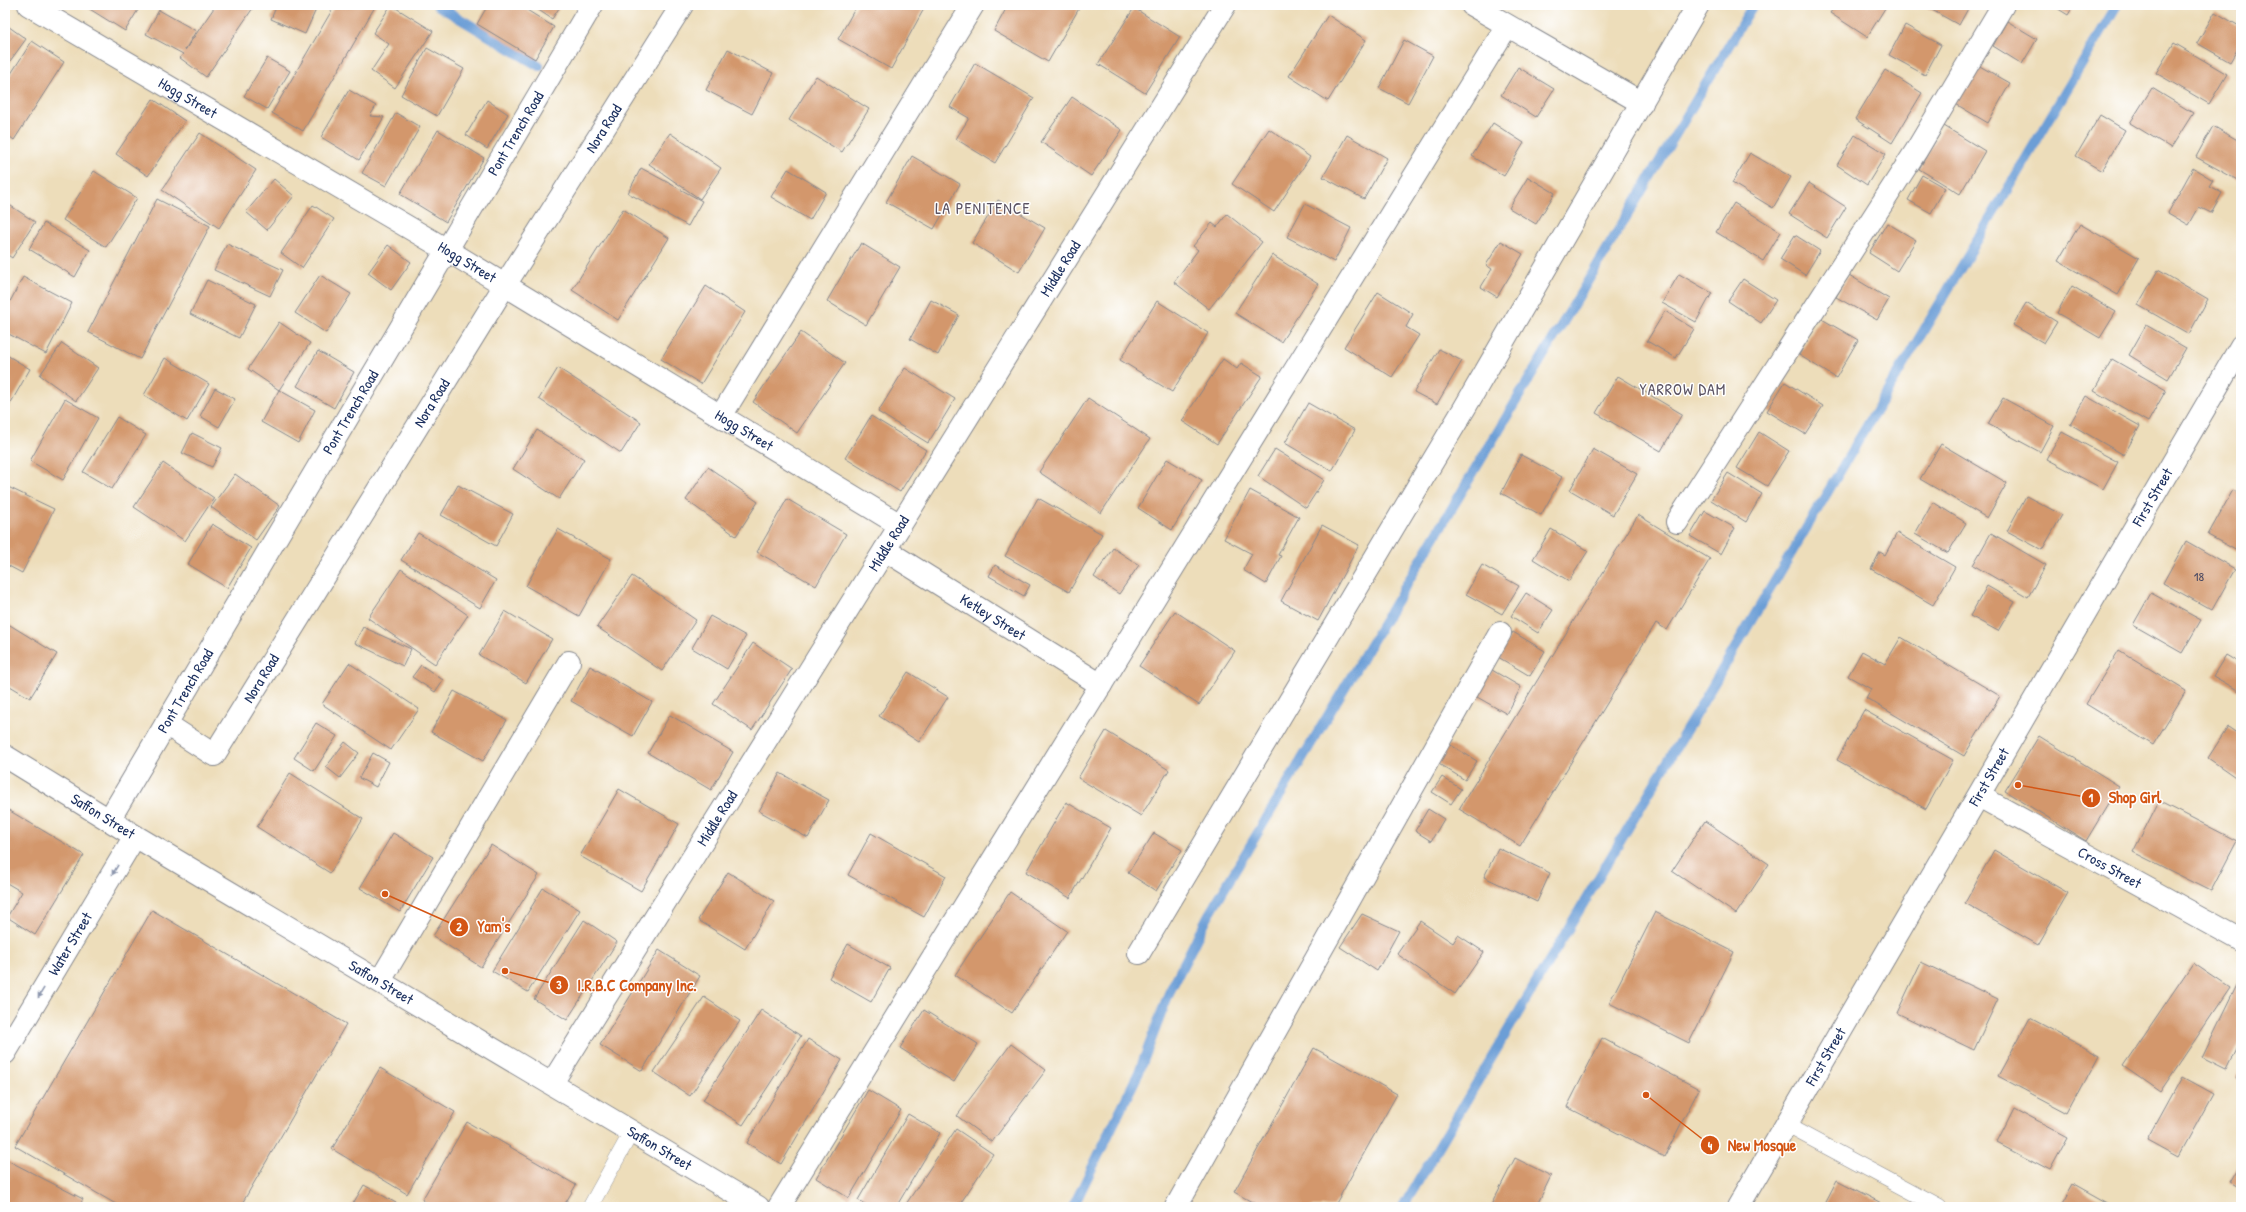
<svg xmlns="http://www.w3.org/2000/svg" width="2246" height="1212" viewBox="0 0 2246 1212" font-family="'Patrick Hand',sans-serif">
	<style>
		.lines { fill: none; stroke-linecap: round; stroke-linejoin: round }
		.stream { stroke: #6c9ed6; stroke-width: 10 }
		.building { fill: #d3976c }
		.lane-casing { stroke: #84868c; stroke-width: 16 }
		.street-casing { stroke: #84868c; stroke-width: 24 }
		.secondary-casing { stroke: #84868c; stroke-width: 24 }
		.lane { stroke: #fff; stroke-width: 15 }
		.street { stroke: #fff; stroke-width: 22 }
		.secondary { stroke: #fff; stroke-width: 22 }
		.oneway { fill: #8d97ae }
		.labels { text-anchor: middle; stroke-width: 3; stroke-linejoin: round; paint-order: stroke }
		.number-label { font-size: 13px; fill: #494962 }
		.street-label { font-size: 15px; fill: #1b2f5e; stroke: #fff }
		.neighbourhood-label { font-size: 16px; letter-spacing: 1px; fill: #5b5363; stroke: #fff }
		.leader { fill: none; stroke: #d45514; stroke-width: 1.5 }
		.callout-dot { fill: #d45514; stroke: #fff; stroke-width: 1.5 }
		.mark-label { font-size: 12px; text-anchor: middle; font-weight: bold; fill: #fff }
		.callout-label { font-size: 16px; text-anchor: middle; font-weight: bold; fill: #d45514; stroke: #fff; stroke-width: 3; stroke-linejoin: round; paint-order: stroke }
	</style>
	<rect width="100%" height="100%" fill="#fff"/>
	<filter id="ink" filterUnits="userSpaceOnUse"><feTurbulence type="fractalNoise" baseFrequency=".025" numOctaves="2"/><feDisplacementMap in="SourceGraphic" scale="8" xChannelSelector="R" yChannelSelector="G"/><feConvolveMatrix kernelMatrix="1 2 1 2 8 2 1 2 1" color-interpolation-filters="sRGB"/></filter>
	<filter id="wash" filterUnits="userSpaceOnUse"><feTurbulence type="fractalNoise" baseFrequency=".012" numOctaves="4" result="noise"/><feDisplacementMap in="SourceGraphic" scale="16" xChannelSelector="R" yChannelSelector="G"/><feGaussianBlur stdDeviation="0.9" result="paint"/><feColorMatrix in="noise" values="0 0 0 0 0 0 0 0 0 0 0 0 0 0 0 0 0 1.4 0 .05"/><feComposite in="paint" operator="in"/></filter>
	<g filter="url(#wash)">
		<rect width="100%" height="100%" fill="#edddba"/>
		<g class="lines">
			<g class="stream">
				<path d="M437,5L539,66"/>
				<path d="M1073,1207L1139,1072L1169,993L1208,916L1753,5"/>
				<path d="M1403,1207L2117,5"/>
			</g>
		</g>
		<g id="blocks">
			<g class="building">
				<path d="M89,5H141L125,31L88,8Z"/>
				<path d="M216,5H255L206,77L180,58L183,54L146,34L159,10L196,31L185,50Z"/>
				<path d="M277,5H318L305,34L271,19Z"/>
				<path d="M335,5H376L303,131L272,113Z"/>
				<path d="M391,5L433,31L395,88L371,71L389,44L373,33Z"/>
				<path d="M488,5H519L554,27L535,59L477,24Z"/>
				<path d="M531,5H561L552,19Z"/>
				<path d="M857,5H926L891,69L838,39Z"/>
				<path d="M1008,5H1081L1048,62L994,31Z"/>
				<path d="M1836,5H1887L1867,37L1830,13Z"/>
				<path d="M1923,5H1970L1959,25Z"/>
				<path d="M2052,5H2074L2068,15Z"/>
				<path d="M2230,5H2241V11Z"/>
				<path d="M1134,8L1180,37L1145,93L1098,64Z"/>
				<path d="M2215,12L2241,27V43L2230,62L2197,43Z"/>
				<path d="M1328,15L1366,40L1328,101L1289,76Z"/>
				<path d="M2007,21L2037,39L2022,64L1993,46Z"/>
				<path d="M5,24L26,39L5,68Z"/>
				<path d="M1905,25L1941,45L1925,75L1889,55Z"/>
				<path d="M1404,40L1433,56L1408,103L1379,88Z"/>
				<path d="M32,41L64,62L14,140L5,133V83Z"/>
				<path d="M2174,43L2227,74L2209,104L2156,73Z"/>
				<path d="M427,48L464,69L437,116L401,95Z"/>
				<path d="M728,49L773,73L752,114L706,90Z"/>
				<path d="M267,58L290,71L267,109L244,96Z"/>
				<path d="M975,63L1034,98L995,163L956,139L969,118L950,107Z"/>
				<path d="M1976,64L2010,83L1988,123L1954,103Z"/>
				<path d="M1518,67L1554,89L1536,117L1501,95Z"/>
				<path d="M1885,70L1922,93L1892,143L1855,119Z"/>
				<path d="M816,76L869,109L842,152L789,120Z"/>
				<path d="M2152,88L2193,113L2171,148L2130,123Z"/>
				<path d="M349,90L376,106L370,116L384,117L359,160L321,137Z"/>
				<path d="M1072,97L1122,130L1091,176L1041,142Z"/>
				<path d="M153,99L185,121L148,176L116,154Z"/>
				<path d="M487,100L508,114L487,149L466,135Z"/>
				<path d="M396,113L420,127L386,186L362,173Z"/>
				<path d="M2100,115L2125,130L2102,171L2076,156Z"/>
				<path d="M1493,123L1524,143L1504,176L1472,156Z"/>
				<path d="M1944,126L1985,151L1960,194L1919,169Z"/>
				<path d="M2213,126L2241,142V182L2196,157Z"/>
				<path d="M1269,129L1310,157L1274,212L1232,184Z"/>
				<path d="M438,130L484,158L446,222L400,194Z"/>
				<path d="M200,133L256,170L219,228L162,190Z"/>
				<path d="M670,133L721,168L700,199L649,164Z"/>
				<path d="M1347,135L1387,158L1364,199L1323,177Z"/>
				<path d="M1855,135L1886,154L1867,185L1837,165Z"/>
				<path d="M1750,153L1791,177L1773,208L1732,183Z"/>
				<path d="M912,156L960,184L934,229L886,202Z"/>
				<path d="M641,168L702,201L688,226L628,193Z"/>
				<path d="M2193,168L2213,180L2209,186L2222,193L2211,213L2199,207L2189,225L2168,213Z"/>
				<path d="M788,169L826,192L810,220L771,197Z"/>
				<path d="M94,171L137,198L106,247L63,220Z"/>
				<path d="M1922,175L1945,188L1931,213L1908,200Z"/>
				<path d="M1528,177L1555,193L1536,224L1509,208Z"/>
				<path d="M274,179L294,196L267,230L246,212Z"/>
				<path d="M1809,183L1846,207L1827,238L1789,214Z"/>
				<path d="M157,199L210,226L140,359L88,332Z"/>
				<path d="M998,200L1045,228L1019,272L972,243Z"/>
				<path d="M5,202L35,222L12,258L5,253Z"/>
				<path d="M1734,203L1781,232L1763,261L1716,232Z"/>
				<path d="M1305,204L1351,228L1334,262L1287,237Z"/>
				<path d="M313,205L334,219L302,268L281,253Z"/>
				<path d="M623,209L669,238L618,320L572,290Z"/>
				<path d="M1227,214L1262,242L1209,309L1174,282L1198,250L1193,246L1212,223L1217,227Z"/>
				<path d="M44,223L90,250L75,277L29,249Z"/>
				<path d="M1887,223L1916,240L1897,271L1869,253Z"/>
				<path d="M2080,224L2139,258L2118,295L2058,261Z"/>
				<path d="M1795,235L1820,251L1805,275L1780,259Z"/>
				<path d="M1501,241L1523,254L1497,297L1481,287L1492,269L1486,265Z"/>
				<path d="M861,243L900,267L866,325L827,301Z"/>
				<path d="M227,244L283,270L270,296L214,270Z"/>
				<path d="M388,245L411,262L391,290L368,273Z"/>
				<path d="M1272,255L1318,284L1281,342L1235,313Z"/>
				<path d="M2158,270L2208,299L2189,334L2138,305Z"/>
				<path d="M1679,274L1712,293L1696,322L1662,303Z"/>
				<path d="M320,275L351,294L326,333L295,313Z"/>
				<path d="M1849,275L1889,299L1877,320L1836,297Z"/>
				<path d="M23,277L72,303L46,354L5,332V311Z"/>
				<path d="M1743,279L1776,300L1761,323L1728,301Z"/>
				<path d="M207,280L256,304L239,338L190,314Z"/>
				<path d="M706,286L745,312L701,384L661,359Z"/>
				<path d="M2072,286L2116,312L2100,338L2057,313Z"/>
				<path d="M1378,292L1413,314L1406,327L1419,335L1392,377L1344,347Z"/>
				<path d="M931,300L959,315L938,355L910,339Z"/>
				<path d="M1157,301L1208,333L1172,392L1120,360Z"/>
				<path d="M2026,303L2057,322L2044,343L2013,325Z"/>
				<path d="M1665,311L1694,329L1676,358L1647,341Z"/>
				<path d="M1820,318L1858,340L1836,378L1799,355Z"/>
				<path d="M279,322L310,343L279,390L248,369Z"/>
				<path d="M2146,325L2186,348L2168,379L2129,355Z"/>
				<path d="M801,332L845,363L797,433L753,402Z"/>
				<path d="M62,343L98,368L76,401L40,375Z"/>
				<path d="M1439,349L1462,361L1437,404L1414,392Z"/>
				<path d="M318,351L354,372L334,408L297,386Z"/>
				<path d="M5,354L30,369L5,413Z"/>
				<path d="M165,358L209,384L187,421L144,395Z"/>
				<path d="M1223,359L1237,369L1241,363L1262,376L1217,444L1182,421Z"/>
				<path d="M2112,359L2166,390L2148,422L2094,391Z"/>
				<path d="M558,368L641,422L621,453L539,399Z"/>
				<path d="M905,368L955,399L928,443L878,412Z"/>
				<path d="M1618,376L1682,414L1661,451L1596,413Z"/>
				<path d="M1785,382L1823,406L1805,434L1767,411Z"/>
				<path d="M215,388L235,399L219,427L200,416Z"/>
				<path d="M279,390L315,410L298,443L261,422Z"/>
				<path d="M2086,396L2140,426L2124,455L2070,424Z"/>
				<path d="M1088,398L1150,439L1101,513L1039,472Z"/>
				<path d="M2003,398L2054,426L2040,452L1988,424Z"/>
				<path d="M65,399L98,418L63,480L30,461Z"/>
				<path d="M1308,403L1355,430L1332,471L1285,443Z"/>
				<path d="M871,416L926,450L900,492L845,458Z"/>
				<path d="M117,417L146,435L112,489L83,472Z"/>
				<path d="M537,430L584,459L559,499L513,469Z"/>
				<path d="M1759,432L1789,451L1767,486L1737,468Z"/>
				<path d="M2062,432L2118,462L2103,489L2047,459Z"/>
				<path d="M192,433L222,448L212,467L182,453Z"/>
				<path d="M1941,444L2007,483L1987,518L1920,479Z"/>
				<path d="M1275,449L1324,480L1306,508L1258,476Z"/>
				<path d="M1593,449L1637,474L1613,515L1570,490Z"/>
				<path d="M1521,455L1562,477L1541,515L1501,493Z"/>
				<path d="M1167,459L1202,480L1172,530L1138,508Z"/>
				<path d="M163,463L214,498L185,541L134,507Z"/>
				<path d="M708,467L758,502L736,536L686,500Z"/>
				<path d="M1728,473L1762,494L1746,522L1711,500Z"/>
				<path d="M235,474L280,506L256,540L211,507Z"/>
				<path d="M458,485L513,514L496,546L441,515Z"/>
				<path d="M8,487L54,509L22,573L5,564V494Z"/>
				<path d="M1250,490L1299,517L1278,555L1281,556L1266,584L1243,570L1252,554L1224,539Z"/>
				<path d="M2233,490L2241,495V553L2208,535Z"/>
				<path d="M2026,496L2062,515L2042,550L2007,531Z"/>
				<path d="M1038,498L1102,534L1069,592L1005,556Z"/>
				<path d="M787,499L846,534L816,586L757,552Z"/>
				<path d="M1933,502L1966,523L1948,553L1915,534Z"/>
				<path d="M1705,511L1735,528L1721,554L1690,536Z"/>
				<path d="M1638,515L1710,559L1667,630L1656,623L1520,846L1459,809Z"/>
				<path d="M212,524L251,548L227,588L188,564Z"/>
				<path d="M1322,525L1359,545L1318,621L1281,601Z"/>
				<path d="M558,529L611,559L579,616L526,586Z"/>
				<path d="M1551,529L1588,551L1569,581L1533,559Z"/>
				<path d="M418,533L496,580L480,608L401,560Z"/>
				<path d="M1897,533L1955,567L1933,605L1871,569L1880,552L1885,555Z"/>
				<path d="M1991,533L2046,565L2028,597L1973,565Z"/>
				<path d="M2186,541L2235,569L2212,610L2163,583Z"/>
				<path d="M1113,548L1139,565L1119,594L1094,577Z"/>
				<path d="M995,565L1030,585L1024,596L989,576Z"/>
				<path d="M1482,565L1519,586L1502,614L1466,594Z"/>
				<path d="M401,569L468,615L435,664L368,618Z"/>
				<path d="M632,576L696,620L662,671L597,627Z"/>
				<path d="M1987,586L2015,602L1998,631L1970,616Z"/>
				<path d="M1526,593L1553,610L1538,633L1511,616Z"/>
				<path d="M2151,593L2201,620L2182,653L2133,625Z"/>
				<path d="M505,611L552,639L526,683L479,655Z"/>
				<path d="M1175,611L1235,651L1199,705L1139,666Z"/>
				<path d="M710,616L746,636L727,669L692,648Z"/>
				<path d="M5,622L57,654L30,698L5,683Z"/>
				<path d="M363,627L411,649L403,666L355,643Z"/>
				<path d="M1513,632L1545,651L1530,676L1498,657Z"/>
				<path d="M1901,637L2000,696L1964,756L1866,698L1871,689L1848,676L1862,651L1885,664Z"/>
				<path d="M753,643L792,669L752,730L713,704Z"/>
				<path d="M2119,650L2186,691L2153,745L2086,704Z"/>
				<path d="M2226,655L2241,664V692L2213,676Z"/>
				<path d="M349,663L419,709L391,750L322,704Z"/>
				<path d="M421,665L443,680L435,692L412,677Z"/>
				<path d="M590,666L652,702L633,736L571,701Z"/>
				<path d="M1492,670L1521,687L1507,714L1477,697Z"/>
				<path d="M908,672L948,697L919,742L879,716Z"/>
				<path d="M454,691L507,720L483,761L431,732Z"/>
				<path d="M1864,710L1953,760L1926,809L1837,760Z"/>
				<path d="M670,715L733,752L711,790L648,753Z"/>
				<path d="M316,723L337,736L314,771L294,758Z"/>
				<path d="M2228,727L2241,736V781L2208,758Z"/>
				<path d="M1106,731L1169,770L1141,816L1078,778Z"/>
				<path d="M2039,736L2119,786L2086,841L2005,791Z"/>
				<path d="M345,742L359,753L340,778L326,767Z"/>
				<path d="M1449,744L1477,761L1465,780L1437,763Z"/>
				<path d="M373,753L389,762L376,787L359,778Z"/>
				<path d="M290,773L363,819L330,873L257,827Z"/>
				<path d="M780,773L829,800L808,838L759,811Z"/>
				<path d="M1442,777L1461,789L1451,804L1432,792Z"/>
				<path d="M619,789L679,824L641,891L580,856Z"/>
				<path d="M2159,801L2237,841L2211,891L2133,852Z"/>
				<path d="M1066,802L1111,828L1070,898L1026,872Z"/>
				<path d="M5,808L84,855L35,935L7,917L22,892L5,882Z"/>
				<path d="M1428,809L1444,819L1431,841L1415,831Z"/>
				<path d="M1705,821L1769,864L1736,914L1672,871Z"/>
				<path d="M393,833L433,857L400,912L360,888Z"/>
				<path d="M871,833L946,876L924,917L848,875Z"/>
				<path d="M1154,833L1182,850L1156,891L1128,873Z"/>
				<path d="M491,845L539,875L481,967L433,936Z"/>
				<path d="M1498,848L1550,873L1537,902L1484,877Z"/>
				<path d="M1994,850L2068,893L2038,945L1965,903Z"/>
				<path d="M728,872L774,901L745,949L698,920Z"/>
				<path d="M543,888L580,910L528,992L492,971Z"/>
				<path d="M1010,892L1067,931L1012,1013L955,975Z"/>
				<path d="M152,910L346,1024L240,1207H121L15,1146Z"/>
				<path d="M1655,912L1734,952L1689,1043L1609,1003Z"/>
				<path d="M1362,914L1399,931L1377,971L1340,947Z"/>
				<path d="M584,920L617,942L567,1020L534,999Z"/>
				<path d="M1420,921L1453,943L1458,935L1484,952L1455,994L1397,954Z"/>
				<path d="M848,944L890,968L871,1002L829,978Z"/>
				<path d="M659,950L700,976L642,1071L600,1045Z"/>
				<path d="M1921,962L1998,999L1974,1050L1897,1013Z"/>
				<path d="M2193,963L2230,988L2160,1092L2123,1066Z"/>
				<path d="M2238,983L2241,984V1038L2226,1069L2202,1057Z"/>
				<path d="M704,997L740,1021L690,1096L654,1072Z"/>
				<path d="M761,1010L801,1036L743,1125L703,1100Z"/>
				<path d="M924,1010L978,1044L954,1082L900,1048Z"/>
				<path d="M2030,1018L2099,1055L2068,1113L1998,1076Z"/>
				<path d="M1602,1038L1699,1089L1664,1157L1567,1107Z"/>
				<path d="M808,1039L842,1060L781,1164L747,1143Z"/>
				<path d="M1011,1044L1046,1070L992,1142L957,1116Z"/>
				<path d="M1314,1048L1397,1094L1334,1207H1261L1234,1192Z"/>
				<path d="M380,1068L455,1112L407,1194L332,1149Z"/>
				<path d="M2241,1068V1080L2236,1077Z"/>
				<path d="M2182,1077L2213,1094L2179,1156L2148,1139Z"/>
				<path d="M868,1090L901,1110L849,1198L816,1178Z"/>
				<path d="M2014,1108L2068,1137L2050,1170L1997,1142Z"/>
				<path d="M908,1114L940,1133L896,1207H870L858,1200Z"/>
				<path d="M467,1122L576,1185L563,1207H434L422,1200Z"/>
				<path d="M956,1129L993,1154L958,1207H904Z"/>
				<path d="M1515,1158L1551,1176L1536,1207H1490Z"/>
				<path d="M5,1159L83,1199L79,1207H5Z"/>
				<path d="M2241,1161V1189L2229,1182Z"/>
				<path d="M1837,1180L1889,1207H1823Z"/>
				<path d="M2072,1184L2113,1207H2059Z"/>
				<path d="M364,1185L403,1207H351Z"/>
			</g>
		</g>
	</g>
	<g filter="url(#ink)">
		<use href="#blocks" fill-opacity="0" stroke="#84868c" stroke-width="1"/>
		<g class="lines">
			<g class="lane-casing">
				<g id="lane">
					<path d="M1786,1125L1939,1207"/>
					<path d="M590,1207L632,1131"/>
				</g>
			</g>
			<g class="street-casing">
				<g id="street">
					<path id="s1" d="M29,5L447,250L900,525"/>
					<path d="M1472,5L1642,103"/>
					<path d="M721,416L973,5"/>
					<path d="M1677,522L1916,151L2003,5"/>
					<path id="s2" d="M885,550L1101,685"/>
					<path id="s3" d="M166,724L214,755L505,285L682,5"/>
					<path id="s4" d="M1979,796L2241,940"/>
					<path d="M1139,953L1464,409L1698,5"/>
					<path d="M380,981L569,662"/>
					<path id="s5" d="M552,1083L1225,5"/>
					<path d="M779,1207L1507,26"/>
					<path d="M1176,1207L1500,633"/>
				</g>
			</g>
			<g class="secondary-casing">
				<g id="secondary">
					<path id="s6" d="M5,756L135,836L758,1207"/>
					<path id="s7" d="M109,820L592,5"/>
					<path id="s8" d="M5,1053L135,836"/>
					<path id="s9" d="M1738,1207L2241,346"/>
				</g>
			</g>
			<use href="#lane" class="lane"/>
			<use href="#street" class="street"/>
			<use href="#secondary" class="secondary"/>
		</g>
		<defs><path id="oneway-solid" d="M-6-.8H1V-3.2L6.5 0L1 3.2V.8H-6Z"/></defs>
		<g class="oneway">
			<use href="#oneway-solid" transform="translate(115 870) rotate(121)"/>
			<use href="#oneway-solid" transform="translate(41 993) rotate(121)"/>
		</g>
	</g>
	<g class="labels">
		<g class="number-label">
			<text x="2199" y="581">18</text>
		</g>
		<g class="street-label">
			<text dy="5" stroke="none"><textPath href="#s1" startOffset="184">Hogg Street</textPath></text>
			<text dy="5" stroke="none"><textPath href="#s3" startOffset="795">Nora Road</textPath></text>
			<text dy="5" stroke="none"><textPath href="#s7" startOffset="798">Pont Trench Road</textPath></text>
			<text dy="5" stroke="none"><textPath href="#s1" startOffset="508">Hogg Street</textPath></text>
			<text dy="5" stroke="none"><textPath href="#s5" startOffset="960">Middle Road</textPath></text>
			<text dy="5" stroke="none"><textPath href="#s3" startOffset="471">Nora Road</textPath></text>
			<text dy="5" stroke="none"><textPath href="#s7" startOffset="474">Pont Trench Road</textPath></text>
			<text dy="5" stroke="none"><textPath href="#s1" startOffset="832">Hogg Street</textPath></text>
			<text dy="5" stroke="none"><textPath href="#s9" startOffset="822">First Street</textPath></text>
			<text dy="5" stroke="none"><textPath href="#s5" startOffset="636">Middle Road</textPath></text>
			<text dy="5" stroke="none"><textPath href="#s2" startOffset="127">Ketley Street</textPath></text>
			<text dy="5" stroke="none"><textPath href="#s3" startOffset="147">Nora Road</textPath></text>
			<text dy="5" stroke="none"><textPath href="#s7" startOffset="150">Pont Trench Road</textPath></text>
			<text dy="5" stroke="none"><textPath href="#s9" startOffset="498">First Street</textPath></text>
			<text dy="5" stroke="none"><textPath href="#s6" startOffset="115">Saffon Street</textPath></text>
			<text dy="5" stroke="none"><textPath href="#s5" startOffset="312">Middle Road</textPath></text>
			<text dy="5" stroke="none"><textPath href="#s4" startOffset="149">Cross Street</textPath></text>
			<text dy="5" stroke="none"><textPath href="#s8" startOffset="127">Water Street</textPath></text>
			<text dy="5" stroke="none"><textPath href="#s6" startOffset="439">Saffon Street</textPath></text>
			<text dy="5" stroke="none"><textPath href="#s9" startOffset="174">First Street</textPath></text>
			<text dy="5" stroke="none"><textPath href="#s6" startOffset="763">Saffon Street</textPath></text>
		</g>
		<g class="neighbourhood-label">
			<text x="983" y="214">LA PENITENCE</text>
			<text x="1683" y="395">YARROW DAM</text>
		</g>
	</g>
	<path class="leader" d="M2018 785L2091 798M385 894L459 927M505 971L559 985M1646 1095L1710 1145"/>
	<g class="callout-dot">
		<circle cx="2018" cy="785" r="4"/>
		<circle cx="385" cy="894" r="4"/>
		<circle cx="505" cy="971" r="4"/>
		<circle cx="1646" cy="1095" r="4"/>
		<circle cx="2091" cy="798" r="10"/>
		<circle cx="459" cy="927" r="10"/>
		<circle cx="559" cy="985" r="10"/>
		<circle cx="1710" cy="1145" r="10"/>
	</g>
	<g class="mark-label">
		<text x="2091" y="802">1</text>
		<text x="459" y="931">2</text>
		<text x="559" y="989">3</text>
		<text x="1710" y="1150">4</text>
	</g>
	<g class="callout-label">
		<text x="2135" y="803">Shop Girl</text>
		<text x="494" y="932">Yam's</text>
		<text x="637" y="991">I.R.B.C Company Inc.</text>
		<text x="1762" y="1151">New Mosque</text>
	</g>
	<rect width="2246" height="1212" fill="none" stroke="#fff" stroke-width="20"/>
</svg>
